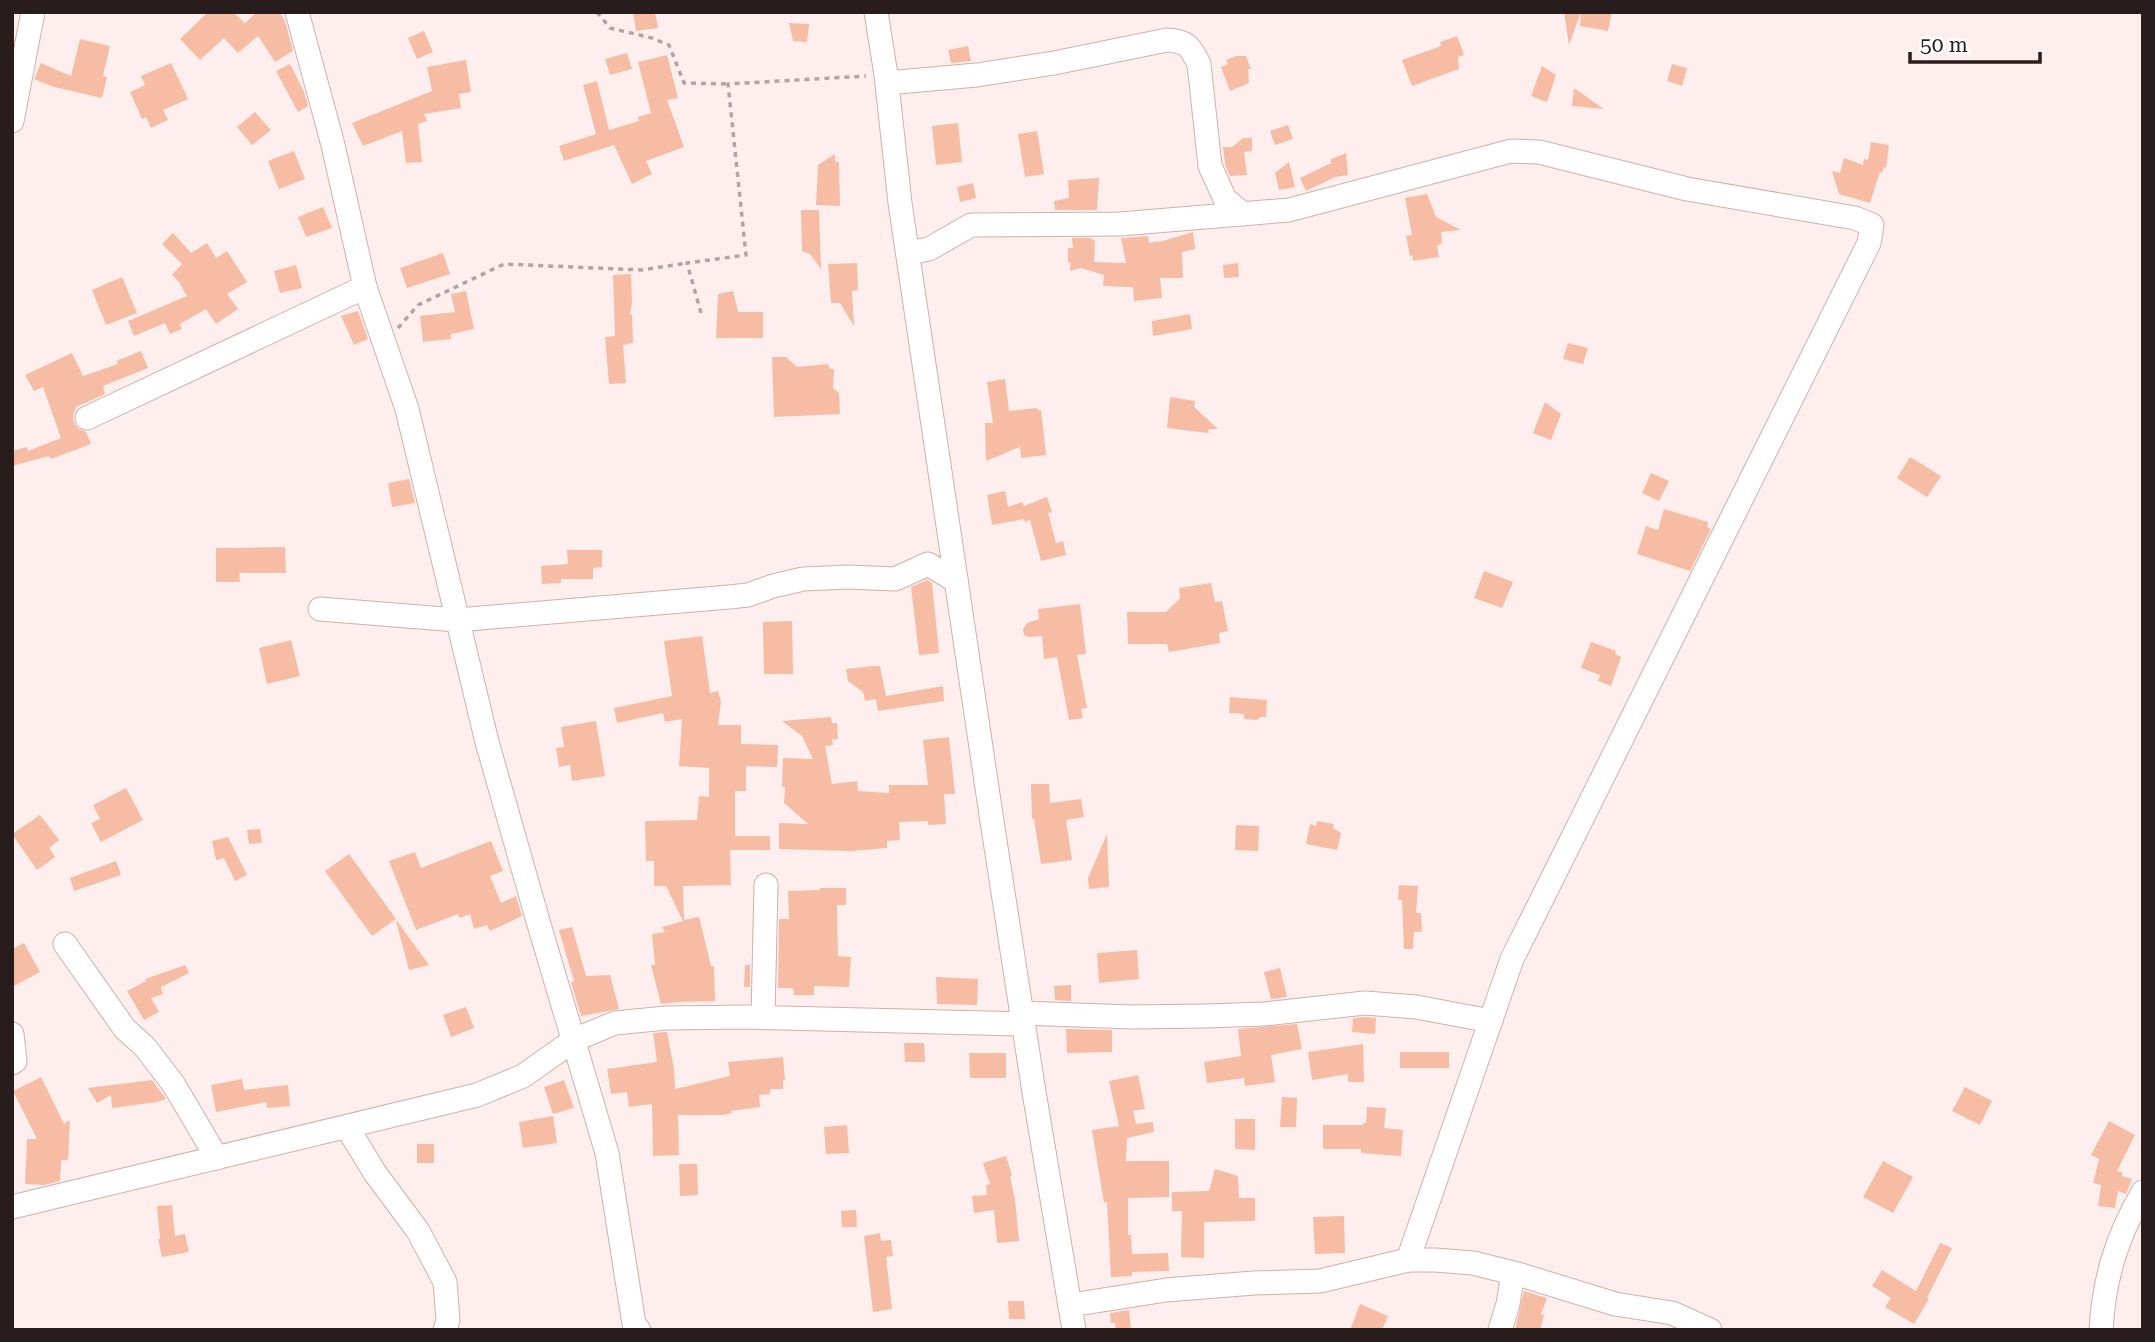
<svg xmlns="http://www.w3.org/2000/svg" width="2155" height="1342" viewBox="0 0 2155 1342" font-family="'Roboto Serif',serif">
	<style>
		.building { fill: #f6bca4 }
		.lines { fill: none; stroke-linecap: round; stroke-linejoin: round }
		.minor-casing { stroke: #d1afad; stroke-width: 25 }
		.path { stroke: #b3a4a4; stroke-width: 3.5; stroke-dasharray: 5 5; stroke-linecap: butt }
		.minor { stroke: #fff; stroke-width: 23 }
	</style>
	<rect width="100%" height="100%" fill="#feefee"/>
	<g class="building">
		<path d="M208,12H233L245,23L257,12H279L285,21L293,51L275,62L258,36L238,53L224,38L200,60L180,39Z"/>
		<path d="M633,12H655L658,28L636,31Z"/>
		<path d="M1564,12H1581L1569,45Z"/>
		<path d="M1581,12H1612L1608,31L1580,26Z"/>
		<path d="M789,23L809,24L807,42L793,41Z"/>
		<path d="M424,31L433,52L417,59L408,38Z"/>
		<path d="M1457,36L1464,55L1458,57L1459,69L1412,86L1402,60L1441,46L1440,42Z"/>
		<path d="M80,39L110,46L103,76L107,77L102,98L54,87L34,79L41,63L71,76Z"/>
		<path d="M968,46L971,61L951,63L948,50Z"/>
		<path d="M627,53L632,69L610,75L605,59Z"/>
		<path d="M667,55L678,98L667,100L684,147L646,161L652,174L632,184L614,145L564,161L559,146L596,134L583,85L597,81L609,130L639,121L638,117L651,113L638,62Z"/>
		<path d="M1236,56H1246L1251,69H1248L1249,83L1230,91L1221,67L1228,64L1226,60Z"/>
		<path d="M466,60L471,92L459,94L461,108L424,114L427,121L418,124L422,162L406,163L402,131L363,146L352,123L432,91L427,67Z"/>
		<path d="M171,63L188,99L163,110L168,120L151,128L146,117L142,119L130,92L145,85L141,76Z"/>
		<path d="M290,64L304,92L308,106L298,112L276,71Z"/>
		<path d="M1672,64L1687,68L1682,86L1667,81Z"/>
		<path d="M1542,66L1556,75L1547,102L1531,96Z"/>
		<path d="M1574,88L1604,109L1572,106Z"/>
		<path d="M255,112L271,130L252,145L237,127Z"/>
		<path d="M958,123L962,162L936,165L932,126Z"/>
		<path d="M1288,125L1293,139L1275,145L1270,131Z"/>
		<path d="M1037,131L1044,174L1025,177L1018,134Z"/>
		<path d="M1243,138H1252V151L1244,152L1247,175L1230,176L1225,164L1223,147H1232Z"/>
		<path d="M1871,142L1889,145L1886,168L1884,167L1882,173L1880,172L1870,203L1839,194L1832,171L1840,173L1844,158L1863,165L1864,159L1868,160Z"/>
		<path d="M294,151L305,179L279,189L268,161Z"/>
		<path d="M1346,153L1348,175L1335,177L1306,191L1300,178L1331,163V159Z"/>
		<path d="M835,154V162H839L840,206L816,205L818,165Z"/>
		<path d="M1289,162L1295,187L1279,190L1275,173Z"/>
		<path d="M1099,178L1097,210H1055L1054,201L1069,198L1068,180Z"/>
		<path d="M973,183L976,198L960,202L957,187Z"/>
		<path d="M1427,194L1436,217L1461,230L1441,232L1442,243L1437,246L1439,257L1413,261L1412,255L1410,256L1406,236L1412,235L1405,198Z"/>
		<path d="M323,207L332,228L306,237L298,217Z"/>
		<path d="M801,210H819L821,269L810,254L802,251Z"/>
		<path d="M1193,232L1195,249L1182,252L1183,278H1160L1162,298L1134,301L1133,287L1103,286L1104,275L1081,268L1070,271L1071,262L1068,263V248H1073L1072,238H1090L1095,241L1094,262L1126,263L1121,238L1148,236L1149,243L1159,241V242Z"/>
		<path d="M173,233L191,253L207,243L216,258L227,251L247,282L227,294L238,309L216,324L206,309L180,324L182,329L170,334L165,323L134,336L128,321L187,296L179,282L172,275L182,264L162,244Z"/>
		<path d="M443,253L450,274L407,288L400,268Z"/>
		<path d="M857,263L858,290L852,291L854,326L840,303H831L828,264Z"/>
		<path d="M1238,263L1239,277L1224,278L1223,265Z"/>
		<path d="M296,265L302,288L280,293L274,271Z"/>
		<path d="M631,274L632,303L630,315L632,314L633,343L623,345L626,383L609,384L605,337L615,336L613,275Z"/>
		<path d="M122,277L137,313L106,325L92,290Z"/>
		<path d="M466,291L474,329L451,334V339L423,342L420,316L455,312L451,294Z"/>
		<path d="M733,291L738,312H763V338H716L718,294Z"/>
		<path d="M358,311L368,339L354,345L341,316Z"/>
		<path d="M1190,314L1192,329L1153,336L1152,321Z"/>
		<path d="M1568,343L1588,348L1583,364L1563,359Z"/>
		<path d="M141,351L148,368L103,386L105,394L76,407L73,416L74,423L79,429L86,432L91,444L51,459L49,456L12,466V451L27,447L28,451L61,438L43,387L34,391L25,375L72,353L83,376L118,364L116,361Z"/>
		<path d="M772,357H786L797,367L828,364L830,369H834L833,388L839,393L840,414L774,417Z"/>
		<path d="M1005,379L1009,411L1037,408V410H1041L1046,455L1021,458L1020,447L986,461L985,423H993L987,382Z"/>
		<path d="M1170,397L1195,401L1194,407L1218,429H1208L1209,433L1167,428Z"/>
		<path d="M1545,402L1561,414L1551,440L1533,433Z"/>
		<path d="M1910,457L1941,476L1927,497L1897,478Z"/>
		<path d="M1651,473L1669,481L1659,501L1642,493Z"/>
		<path d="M409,479L415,503L392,507L388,483Z"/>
		<path d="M1005,491L1008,507L1022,502L1024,506L1047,497L1052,512L1048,513L1056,543L1063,541L1066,555L1041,561L1030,520L1025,522L1024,519L992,525L987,495Z"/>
		<path d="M1664,509L1708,522L1707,527L1711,529L1690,571L1637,554L1646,526L1658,530Z"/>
		<path d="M285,547L286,573H239L240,582H216V548Z"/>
		<path d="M567,550H602V567L593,568V579H561V583L542,584L541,566L568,564Z"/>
		<path d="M1484,571L1513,582L1502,608L1474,598Z"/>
		<path d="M927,580L932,583L939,653L919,655L911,587Z"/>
		<path d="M1211,583L1215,602L1222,601L1228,631L1219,633L1220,643L1169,652L1167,644H1128L1127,612H1166L1180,598L1179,588Z"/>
		<path d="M1080,604L1086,654L1077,655L1087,708L1081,709L1083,718L1069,720L1057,657L1044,659L1042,636L1028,637L1024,635L1023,629L1027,623L1039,619L1038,609Z"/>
		<path d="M792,621L793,674H764L763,622Z"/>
		<path d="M702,636L710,693L718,691L721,702L718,725H741V744L778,745L777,767L746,766V791H735V836H770V850H730L731,885L683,886L684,920L699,917L711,966H714L715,1001L679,1002L661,1004L651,965H655L652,934L665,932L662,927L683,921L666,886H654V861H646L645,821L697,820L699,796L709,797V768L679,766L682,719L665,722L663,713L617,723L614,708L672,696L664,641Z"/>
		<path d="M291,640L300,676L267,684L259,648Z"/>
		<path d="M1591,642L1616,651L1615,654L1621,657L1611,686L1598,681L1600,675L1581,668Z"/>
		<path d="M873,666H880L886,696L943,686L944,701L878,711L876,699L865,701L863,692L848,681L846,669Z"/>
		<path d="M1230,697L1267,700L1266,717H1261L1256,720L1244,719V714L1229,713Z"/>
		<path d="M831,717L832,723H837L838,739H832L833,745L825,746L832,784L857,781L858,791L889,793V785H928L923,740L949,737L955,794H944L946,824L928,825V821L899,822L900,840L887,841V848L851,851L779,849V823L808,824L784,803L785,787H782L783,758L813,759L802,736L782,721Z"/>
		<path d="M596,721L605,776L572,781L570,765L559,767L556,748L564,747L561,727Z"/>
		<path d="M1031,784H1049L1050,803L1081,799L1084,817L1066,820L1072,860L1041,864L1034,819H1032Z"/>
		<path d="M126,788L143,820L101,842L91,823L100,819L93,805Z"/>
		<path d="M40,815L59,840L49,848L55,857L37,870L12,834Z"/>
		<path d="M1317,821L1334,824L1333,828L1341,833L1337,850L1306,844L1310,824L1316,826Z"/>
		<path d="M1236,825L1259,826L1258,851L1235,850Z"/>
		<path d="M260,829L262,843L249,844L247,830Z"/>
		<path d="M1107,834L1109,887L1089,889L1088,878Z"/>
		<path d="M228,837L247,875L235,881L224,858L216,860L212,841Z"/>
		<path d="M491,841L503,871L490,876L501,903L516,896L522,916L490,931L487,925L474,929L470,914L460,918L458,914L416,930L389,861L415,852L421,868Z"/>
		<path d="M349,854L396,919L372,936L325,871Z"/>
		<path d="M116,861L121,875L74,891L70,878Z"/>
		<path d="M1399,885L1418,886L1416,913H1421L1422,932H1414L1413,949H1404L1402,900H1398Z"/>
		<path d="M820,888H846V905H837L838,956L851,957L849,987L814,986V995H794L793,988H778L779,919H789L788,891L820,890Z"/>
		<path d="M396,921H397L429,965L409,970Z"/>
		<path d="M572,927L586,976L610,975L619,1009L581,1016L571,982L574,981L559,930Z"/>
		<path d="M24,943L40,972L12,987V949Z"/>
		<path d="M1137,950L1139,979L1099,983L1097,953Z"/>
		<path d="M185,965L189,973L161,987L163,994L151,998L159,1012L144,1020L127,991L146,981L145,979Z"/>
		<path d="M745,965H750V987H744Z"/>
		<path d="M1280,968L1287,997L1271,999L1264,972Z"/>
		<path d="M936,977L978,979L977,1005L937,1004Z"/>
		<path d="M1071,985V1001L1055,1000L1054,986Z"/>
		<path d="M466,1007L474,1028L451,1037L443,1015Z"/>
		<path d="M1365,1017L1376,1018L1375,1034L1352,1032L1353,1018Z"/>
		<path d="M1297,1024L1302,1049L1271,1055L1275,1082L1245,1086L1244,1078L1207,1083L1204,1062L1241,1056L1238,1029Z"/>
		<path d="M1066,1029L1112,1030V1052L1067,1053Z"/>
		<path d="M667,1032L674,1069L675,1089L730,1076L728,1062L783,1057L785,1080H783V1089H770V1094L759,1095L760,1107L731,1111L732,1113L723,1115H678L679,1155L653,1156L652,1104L629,1107L627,1092L611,1094L607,1069L657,1062L653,1033Z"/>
		<path d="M904,1043H924L925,1062H905Z"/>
		<path d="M1363,1044L1364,1082H1348V1074L1312,1080L1308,1052Z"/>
		<rect x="1400" y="1052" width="49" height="16"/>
		<path d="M969,1053H1006V1078H970Z"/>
		<path d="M1138,1075L1145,1109L1133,1111L1136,1124L1153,1122L1154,1132L1127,1138L1126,1161H1169V1197L1128,1198V1235H1131L1132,1254L1168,1253L1169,1271L1132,1272V1276L1111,1277L1107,1202L1104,1203L1092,1130L1119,1126L1109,1081Z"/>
		<path d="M41,1077L64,1124L70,1120L68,1160H61L60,1181L44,1185L25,1184L27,1139H37L13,1091Z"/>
		<path d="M242,1079L244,1090L288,1085L290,1106L267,1108L266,1102L216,1112L211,1085Z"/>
		<path d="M152,1080L166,1099L157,1102L112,1108L111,1095L97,1103L88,1088Z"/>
		<path d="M564,1080L574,1108L553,1114L544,1087Z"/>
		<path d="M1965,1087L1992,1101L1980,1125L1952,1111Z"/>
		<path d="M1282,1097L1297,1098L1296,1127H1280Z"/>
		<path d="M1367,1107L1386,1108L1384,1128L1403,1130L1401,1156L1361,1153V1149H1323V1125H1363V1123H1366Z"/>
		<path d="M553,1116L557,1143L523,1148L519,1122Z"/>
		<path d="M1235,1119H1255V1150L1235,1149Z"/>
		<path d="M2109,1121L2135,1135L2117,1171L2122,1172V1176L2132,1179L2126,1194L2118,1191L2115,1208L2098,1206L2101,1185L2093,1183L2099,1159L2091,1155Z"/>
		<path d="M847,1125L849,1153L826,1154L824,1127Z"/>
		<rect x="417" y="1144" width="17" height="19"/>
		<path d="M1006,1156L1012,1176H1010L1015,1200L1019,1241L997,1243L994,1210L974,1213L972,1196L987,1195L986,1185L990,1184L983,1163Z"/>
		<path d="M1883,1161L1913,1177L1893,1213L1863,1197Z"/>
		<path d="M679,1164H697L698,1195L680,1196Z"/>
		<path d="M1215,1169L1238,1176L1239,1198H1255V1221L1204,1222V1258L1181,1257L1182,1211H1172V1192L1209,1191Z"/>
		<path d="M172,1205L175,1236L185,1234L189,1252L162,1257L158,1239H160L157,1206Z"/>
		<path d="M856,1210L857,1227H842L841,1211Z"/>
		<path d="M1344,1216L1345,1253L1315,1254L1313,1217Z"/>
		<path d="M880,1233L881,1241L891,1240L893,1256L886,1257L892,1309L873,1312L864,1236Z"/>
		<path d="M1940,1243L1952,1248L1927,1298L1929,1299L1914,1324L1885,1307L1891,1298L1872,1286L1882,1270L1916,1291Z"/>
		<path d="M1524,1291L1547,1298L1541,1314L1544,1315L1540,1330H1515Z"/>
		<path d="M1008,1301H1024L1025,1319H1009Z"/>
		<path d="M1360,1304L1388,1316L1382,1330H1350Z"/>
		<path d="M1129,1310L1131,1330H1116L1115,1323H1111L1110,1313Z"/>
	</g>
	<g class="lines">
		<g class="minor-casing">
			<g id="minor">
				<path d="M297,12L333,145L365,287L407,409L487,742L540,928L607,1153L634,1324L639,1330"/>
				<path d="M876,12L886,75L900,203L993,828L1034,1092L1074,1330"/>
				<path d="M887,83L977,75L1054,63L1167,40C1187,41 1190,46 1199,64L1210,166L1225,199L1243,214"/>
				<path d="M12,121L33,12"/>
				<path d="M908,253L929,249L971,225L1120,224L1289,210L1511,151L1539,152L1687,189L1855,218L1872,225L1869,243L1512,959L1408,1260"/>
				<path d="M87,418L365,287"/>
				<path d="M320,609L457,620L729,597L748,595L773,586L803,579L849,577L895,579L928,564L956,581"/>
				<path d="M65,944L125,1029L145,1047L174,1085L217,1158"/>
				<path d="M1021,1013L1132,1017L1205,1016L1264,1014L1365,1003L1416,1007L1491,1021"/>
				<path d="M763,1017L766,885"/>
				<path d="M12,1034L15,1061L12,1063"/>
				<path d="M347,1127L375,1173L418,1231L445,1282L448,1320L445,1330"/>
				<path d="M12,1207L477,1095L523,1076L574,1040L615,1023L666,1018L747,1017L1023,1024"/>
				<path d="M1071,1305L1166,1290L1254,1283L1320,1281L1408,1260H1435L1473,1263L1521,1275L1615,1304L1672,1313L1710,1330"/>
				<path d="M1500,1330L1508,1304L1513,1273"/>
				<path d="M2101,1330C2104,1278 2117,1236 2143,1192"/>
			</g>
		</g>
		<g class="path">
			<path d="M597,12L610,28L652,38L669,45L684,83L728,84"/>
			<path d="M701,313L687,263L746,255L728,84L866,76"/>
			<path d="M398,328L418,305L504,264L642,270L687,263"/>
		</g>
		<use href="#minor" class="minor"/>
	</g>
	<rect width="2155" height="1342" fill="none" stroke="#291c1c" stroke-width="28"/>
	<path d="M1910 52v10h130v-10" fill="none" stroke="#291c1c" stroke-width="3.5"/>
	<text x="1920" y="52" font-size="21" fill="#291c1c" stroke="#ffffff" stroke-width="5" paint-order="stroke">50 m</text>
</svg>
